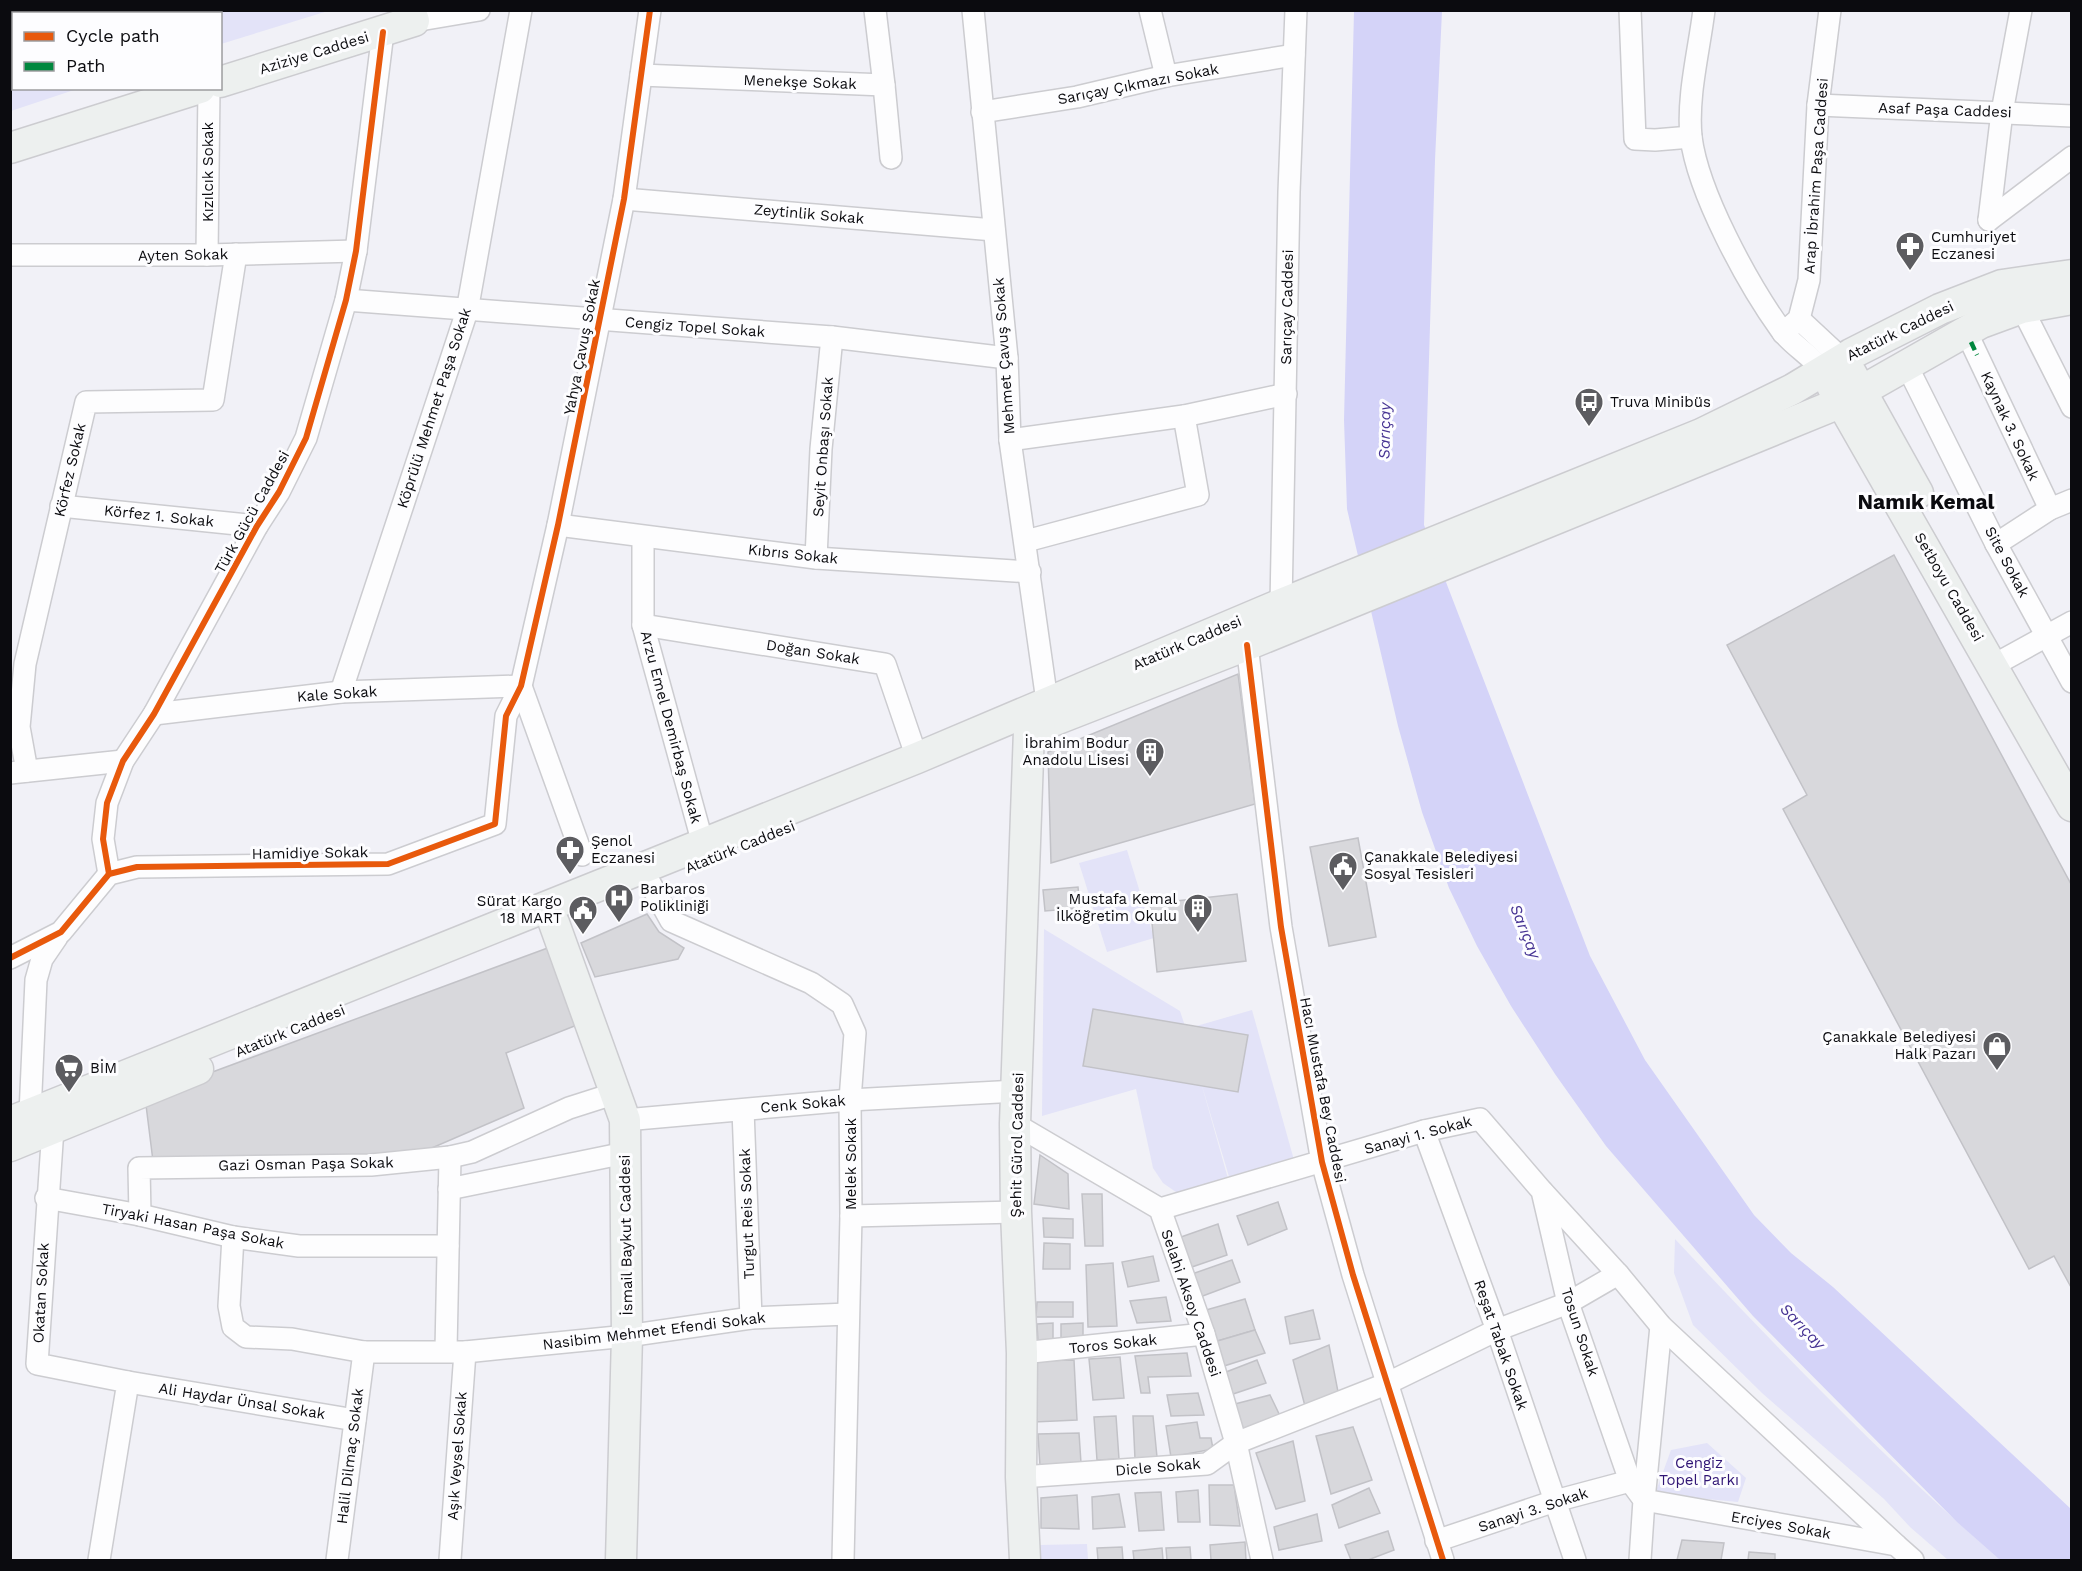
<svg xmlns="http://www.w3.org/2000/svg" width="2082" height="1571" viewBox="0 0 2082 1571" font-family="'Work Sans',sans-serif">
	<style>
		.green { fill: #e3e3f8 }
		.water { fill: #d4d3f8 }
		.building { fill: #d8d8dc; stroke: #c2c2c7; stroke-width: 1.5 }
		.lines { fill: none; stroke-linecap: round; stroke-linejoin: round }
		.street-casing { stroke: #ccccd0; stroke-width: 24 }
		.secondary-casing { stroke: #ccccd0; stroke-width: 33 }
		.street { stroke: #fdfdfe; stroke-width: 21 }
		.secondary { stroke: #edf0ef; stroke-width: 30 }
		.quiet { stroke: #00873e; stroke-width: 4.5; stroke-dasharray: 9 4.5; stroke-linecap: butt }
		.cycleway-casing { stroke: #fdfdff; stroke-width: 10 }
		.cycleway { stroke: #e8590c; stroke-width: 6 }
		.labels { text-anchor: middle; stroke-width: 6; stroke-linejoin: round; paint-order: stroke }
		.street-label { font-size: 15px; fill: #0b0b0f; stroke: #fdfdff }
		.poi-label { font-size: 15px; fill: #0b0b0f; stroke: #fdfdff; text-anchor: start }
		.park-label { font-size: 15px; fill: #301575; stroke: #fdfdff }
		.water-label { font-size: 16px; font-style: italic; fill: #463393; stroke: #fdfdff }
		.district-label { font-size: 21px; font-weight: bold; fill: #0b0b0f; stroke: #fdfdff }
	</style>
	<rect width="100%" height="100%" fill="#f1f1f7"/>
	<g class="green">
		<path d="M11,10H328V11L221,44L220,14H14V88L77,89L11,111Z"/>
		<path d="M1127,850L1154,938L1107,952L1079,863Z"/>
		<path d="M1044,929L1180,1011L1186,1029L1252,1010L1294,1160L1230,1180L1200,1079L1229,1182L1183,1197L1163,1183L1153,1168L1136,1089L1042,1116Z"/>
		<path d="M1675,1239C1779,1350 1886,1460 2000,1560H1948L1910,1527L1884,1499L1762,1393L1693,1325L1674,1273Z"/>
		<path d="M1707,1443L1746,1478L1738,1502L1655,1494L1671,1450Z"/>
		<path d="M1087,1544L1088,1560H1040L1039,1545Z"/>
	</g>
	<path class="water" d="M1354,11H1442L1435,160L1424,525L1590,956L1645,1060L1754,1215L1791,1253L1833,1287L2071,1509V1560H2000L1957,1522L1753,1316L1606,1146L1555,1074L1511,1006L1477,946L1449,888L1422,812L1398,726L1347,509L1344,420Z"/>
	<g class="building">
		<path d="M1894,555L2072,886V1289L2054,1256L2029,1269L1783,809L1807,795L1727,645Z"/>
		<path d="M1238,674L1255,804L1051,863L1048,752Z"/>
		<path d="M1358,838L1376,937L1329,946L1310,847Z"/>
		<path d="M1078,887L1080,908L1045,911L1043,890Z"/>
		<path d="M1237,894L1246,961L1157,972L1150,904Z"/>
		<path d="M647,914L659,932L684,948L678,959L595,977L581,943Z"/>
		<path d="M553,946L577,1025L506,1053L524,1108L418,1154L153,1161L145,1097Z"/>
		<path d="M1093,1009L1248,1035L1238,1092L1083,1066Z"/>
		<path d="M1040,1155L1068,1174L1069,1209L1034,1204Z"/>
		<path d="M1082,1194H1102L1103,1246H1085Z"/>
		<path d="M1278,1202L1287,1229L1248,1245L1237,1216Z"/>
		<path d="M1043,1218L1073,1219V1238L1044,1237Z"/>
		<path d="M1218,1224L1227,1255L1189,1268L1181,1237Z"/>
		<path d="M1044,1243L1070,1244V1269H1043Z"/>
		<path d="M1153,1256L1159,1281L1128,1287L1122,1262Z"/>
		<path d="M1232,1260L1240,1282L1200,1297L1192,1274Z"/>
		<path d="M1113,1263L1117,1326L1088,1327L1086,1265Z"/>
		<path d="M1166,1297L1171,1321L1137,1323L1130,1301Z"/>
		<path d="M1245,1299L1255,1330L1214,1342L1206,1310Z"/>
		<path d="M1037,1302H1073V1317H1036Z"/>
		<path d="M1313,1310L1320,1339L1290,1344L1285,1317Z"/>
		<path d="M1053,1323V1340L1038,1342L1037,1324Z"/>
		<path d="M1083,1323V1339L1061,1340V1324Z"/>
		<path d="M1255,1330L1265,1353L1224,1366L1214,1342Z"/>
		<path d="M1329,1345L1339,1397L1306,1410L1293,1360Z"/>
		<path d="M1187,1353L1191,1376L1148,1377L1150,1393H1141L1135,1356Z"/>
		<path d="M1120,1357L1124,1398L1093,1400L1089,1359Z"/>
		<path d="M1074,1360L1077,1420L1034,1422L1033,1361Z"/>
		<path d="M1257,1360L1266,1383L1233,1394L1221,1374Z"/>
		<path d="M1198,1393L1204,1415L1171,1416L1167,1395Z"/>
		<path d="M1270,1395L1282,1420L1243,1429L1231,1405Z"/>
		<path d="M1116,1416L1119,1459L1097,1460L1094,1417Z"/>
		<path d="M1133,1416H1153L1157,1457L1135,1459Z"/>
		<path d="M1197,1422L1200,1438H1211L1213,1449L1171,1457L1166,1426Z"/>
		<path d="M1353,1427L1372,1480L1331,1494L1316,1436Z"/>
		<path d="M1079,1433L1081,1463L1040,1466L1038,1434Z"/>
		<path d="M1293,1441L1305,1501L1276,1509L1256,1453Z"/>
		<path d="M1209,1485H1234L1240,1526L1210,1525Z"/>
		<path d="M1369,1488L1380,1513L1339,1528L1332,1505Z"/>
		<path d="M1198,1490L1200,1522H1178L1176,1492Z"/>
		<path d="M1161,1492L1164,1530L1139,1531L1135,1493Z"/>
		<path d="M1119,1494L1125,1527L1093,1529L1092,1497Z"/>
		<path d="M1077,1495L1079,1529L1041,1528V1498Z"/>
		<path d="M1317,1514L1322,1541L1279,1550L1274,1527Z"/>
		<path d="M1388,1531L1394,1550L1368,1560H1351L1345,1545Z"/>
		<path d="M1682,1540L1724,1543L1721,1560H1677Z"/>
		<path d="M1245,1542L1246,1560H1211L1210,1545Z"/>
		<path d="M1122,1547L1123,1560H1098L1097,1548Z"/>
		<path d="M1190,1547L1191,1560H1167L1166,1548Z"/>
		<path d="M1162,1548L1163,1560H1134L1133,1551Z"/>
		<path d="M1749,1552L1775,1554V1560H1748Z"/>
	</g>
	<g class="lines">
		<g class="street-casing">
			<g id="street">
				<path d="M973,10L1007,358L1010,440L1047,701L1039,714"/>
				<path d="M1150,10L1166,76"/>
				<path d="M1630,10L1635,139L1655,140L1691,137"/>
				<path d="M1704,10C1699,51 1687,96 1691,137C1698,193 1748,284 1781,330C1792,345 1811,355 1823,371"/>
				<path d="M414,21L479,10"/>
				<path d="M641,75L884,85L875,10"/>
				<path d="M884,85L891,158"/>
				<path d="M1818,105L2072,116"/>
				<path d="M982,112L1077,97L1166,76L1294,55"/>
				<path d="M624,199L994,230"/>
				<path d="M1989,220L2002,112L2021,10"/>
				<path d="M1989,220L2072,157"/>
				<path d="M10,255H207L356,251"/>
				<path d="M207,255L209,88"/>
				<path d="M346,300L832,337L1007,358"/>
				<path d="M2022,308L2072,407"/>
				<path d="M1799,319L1842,359"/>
				<path d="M1783,333L1799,319L1809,280L1818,105L1830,10"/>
				<path d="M1971,342L2050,509"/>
				<path d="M1912,376L1996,544L2072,682"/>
				<path d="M1010,440L1184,416L1286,394"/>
				<path d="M61,506L257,526"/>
				<path d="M558,525L816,558L1030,572"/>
				<path d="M643,537V625L703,844"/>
				<path d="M1026,541L1198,495L1184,416"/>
				<path d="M1996,544L2050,509L2072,500"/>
				<path d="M816,558L821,449L832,337"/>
				<path d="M1281,604L1289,192L1296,10"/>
				<path d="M643,625L885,664L917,758"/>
				<path d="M1247,645L1281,927L1322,1162L1353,1275L1443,1560"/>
				<path d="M1994,665L2072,622"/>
				<path d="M521,686L582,855"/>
				<path d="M341,692L467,311L521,10"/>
				<path d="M154,714L341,692L521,686"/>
				<path d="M27,771L19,727L25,664L86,402L213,400L236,254"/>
				<path d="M10,773L123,761"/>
				<path d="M109,874L103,839L107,803L123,761L154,714L257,526L279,492L306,438L346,300L356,251L383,32"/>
				<path d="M650,883L671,921L811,983L842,1004L855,1033L850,1100L851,1216L843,1560"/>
				<path d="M10,958L61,932L109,874L137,867L388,864L495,824L506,716L521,686L558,525L624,199L650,10"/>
				<path d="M743,1110L751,1318"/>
				<path d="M30,1114L36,980L42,959L57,937"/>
				<path d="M625,1120L850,1100L1017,1091"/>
				<path d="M1015,1124L1160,1209L1204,1334L1236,1443L1262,1560"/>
				<path d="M53,1128L37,1364L128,1382L99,1560"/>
				<path d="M1424,1131L1497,1330L1575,1560"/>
				<path d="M449,1189L625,1153"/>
				<path d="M1543,1192L1618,1274L1661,1326L1896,1545"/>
				<path d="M46,1198L140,1215L233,1237L299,1246H448"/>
				<path d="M1160,1209L1424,1131L1480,1119L1542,1191L1568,1303L1630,1481L1644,1500L1640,1560"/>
				<path d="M140,1215L139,1168L371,1165L450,1157L472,1152L569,1108L616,1093"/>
				<path d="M851,1216L1016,1212"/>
				<path d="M233,1237L229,1306L233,1327L246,1337L292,1339L364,1352H465L627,1336L751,1318L848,1314"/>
				<path d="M1661,1326L1644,1500L1896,1545L1913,1560"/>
				<path d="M446,1350L450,1157"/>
				<path d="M1022,1353L1204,1334"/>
				<path d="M128,1382L355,1420"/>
				<path d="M1021,1477L1207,1464L1236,1443L1386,1384L1497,1330L1568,1303L1618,1274"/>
				<path d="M1436,1541L1555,1501L1630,1481"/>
				<path d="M337,1560L364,1352"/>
				<path d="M450,1560L465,1352"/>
			</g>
		</g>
		<g class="secondary-casing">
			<g id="secondary">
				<path d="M220,82L414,21L410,10"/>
				<path d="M10,148L200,88"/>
				<path d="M1851,373L1918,493"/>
				<path d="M1832,386L2072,806"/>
				<path d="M1032,729L1247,645L1842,402L1981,323L2022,308L2072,299"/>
				<path d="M554,923L625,1120L627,1336L621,1560"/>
				<path d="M10,1122L917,758L1281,604L1701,434L1793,389L1851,354L1940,309L2002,285L2072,275"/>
				<path d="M10,1146L198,1069"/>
				<path d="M1025,1560L1021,1477L1022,1353L1016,1212L1015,1124L1029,730"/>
			</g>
		</g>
		<use href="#street" class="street"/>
		<use href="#secondary" class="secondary"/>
		<path class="quiet" d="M1971,342L1977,355"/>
		<g class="cycleway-casing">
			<g id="cycleway">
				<path d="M1247,645L1281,927L1322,1162L1353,1275L1443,1560"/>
				<path d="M109,874L103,839L107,803L123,761L154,714L257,526L279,492L306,438L346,300L356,251L383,32"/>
				<path d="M10,958L61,932L109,874L137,867L388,864L495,824L506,716L521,686L558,525L624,199L650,10"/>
			</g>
		</g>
		<use href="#cycleway" class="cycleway"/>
	</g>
	<defs>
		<g id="pharmacy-pin" transform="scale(1.5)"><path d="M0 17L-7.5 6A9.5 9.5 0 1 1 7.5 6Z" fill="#5c5c60" stroke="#fdfdff"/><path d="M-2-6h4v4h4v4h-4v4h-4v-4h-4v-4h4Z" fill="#fff"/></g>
		<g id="bus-pin" transform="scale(1.5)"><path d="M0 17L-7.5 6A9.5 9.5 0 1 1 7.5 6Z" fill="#5c5c60" stroke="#fdfdff"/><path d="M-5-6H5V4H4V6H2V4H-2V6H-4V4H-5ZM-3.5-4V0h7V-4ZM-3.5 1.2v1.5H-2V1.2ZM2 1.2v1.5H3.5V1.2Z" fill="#fff"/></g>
		<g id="building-pin" transform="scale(1.5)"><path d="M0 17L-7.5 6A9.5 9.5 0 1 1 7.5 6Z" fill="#5c5c60" stroke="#fdfdff"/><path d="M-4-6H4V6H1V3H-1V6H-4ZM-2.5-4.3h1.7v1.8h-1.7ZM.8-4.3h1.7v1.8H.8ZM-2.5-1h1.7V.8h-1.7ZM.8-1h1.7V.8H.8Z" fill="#fff"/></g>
		<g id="civic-pin" transform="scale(1.5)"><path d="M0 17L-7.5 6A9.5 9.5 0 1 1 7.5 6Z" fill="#5c5c60" stroke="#fdfdff"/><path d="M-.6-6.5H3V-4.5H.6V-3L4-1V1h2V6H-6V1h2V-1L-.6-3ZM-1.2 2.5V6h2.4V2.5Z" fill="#fff"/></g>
		<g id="hospital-pin" transform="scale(1.5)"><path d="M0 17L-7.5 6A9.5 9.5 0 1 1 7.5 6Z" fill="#5c5c60" stroke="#fdfdff"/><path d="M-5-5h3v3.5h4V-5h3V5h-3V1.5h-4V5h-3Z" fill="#fff"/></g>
		<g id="shop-pin" transform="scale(1.5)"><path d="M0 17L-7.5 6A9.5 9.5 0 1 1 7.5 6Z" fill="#5c5c60" stroke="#fdfdff"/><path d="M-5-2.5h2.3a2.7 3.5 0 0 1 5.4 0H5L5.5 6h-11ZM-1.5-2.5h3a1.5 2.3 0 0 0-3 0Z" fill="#fff"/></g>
		<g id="supermarket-pin" transform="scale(1.5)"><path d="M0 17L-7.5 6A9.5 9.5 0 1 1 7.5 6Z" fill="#5c5c60" stroke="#fdfdff"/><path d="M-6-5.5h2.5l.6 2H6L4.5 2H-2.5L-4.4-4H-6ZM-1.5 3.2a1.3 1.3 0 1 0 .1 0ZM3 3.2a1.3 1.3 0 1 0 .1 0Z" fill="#fff"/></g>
	</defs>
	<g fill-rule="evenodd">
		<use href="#pharmacy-pin" x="1910" y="246"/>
		<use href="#bus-pin" x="1589" y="402"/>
		<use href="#building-pin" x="1150" y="752"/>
		<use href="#pharmacy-pin" x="570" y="850"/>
		<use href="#civic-pin" x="1343" y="866"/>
		<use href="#hospital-pin" x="619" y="898"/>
		<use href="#building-pin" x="1198" y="908"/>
		<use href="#civic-pin" x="583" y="910"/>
		<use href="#shop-pin" x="1997" y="1046"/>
		<use href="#supermarket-pin" x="69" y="1068"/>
	</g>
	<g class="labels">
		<g class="street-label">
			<text transform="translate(314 53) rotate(-17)" y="5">Aziziye Caddesi</text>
			<text transform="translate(800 82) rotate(2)" y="5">Menekşe Sokak</text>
			<text transform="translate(1138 84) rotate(-11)" y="5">Sarıçay Çıkmazı Sokak</text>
			<text transform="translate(1945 110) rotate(2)" y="5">Asaf Paşa Caddesi</text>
			<text transform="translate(208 172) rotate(-90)" y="5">Kızılcık Sokak</text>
			<text transform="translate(1816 176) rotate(-86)" y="5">Arap İbrahim Paşa Caddesi</text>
			<text transform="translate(809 214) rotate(5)" y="5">Zeytinlik Sokak</text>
			<text transform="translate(183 255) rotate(-1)" y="5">Ayten Sokak</text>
			<text transform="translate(1287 307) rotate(-89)" y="5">Sarıçay Caddesi</text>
			<text transform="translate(695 327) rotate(4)" y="5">Cengiz Topel Sokak</text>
			<text transform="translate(1900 331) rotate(-26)" y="5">Atatürk Caddesi</text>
			<text transform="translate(582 347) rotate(-79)" y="5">Yahya Çavuş Sokak</text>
			<text transform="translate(1004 356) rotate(-94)" y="5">Mehmet Çavuş Sokak</text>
			<text transform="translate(434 408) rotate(-72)" y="5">Köprülü Mehmet Paşa Sokak</text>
			<text transform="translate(2010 426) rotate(65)" y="5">Kaynak 3. Sokak</text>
			<text transform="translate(823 447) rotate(-86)" y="5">Seyit Onbaşı Sokak</text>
			<text transform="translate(70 470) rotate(-77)" y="5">Körfez Sokak</text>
			<text transform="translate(252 512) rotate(-61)" y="5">Türk Gücü Caddesi</text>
			<text transform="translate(159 516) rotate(6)" y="5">Körfez 1. Sokak</text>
			<text transform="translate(793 554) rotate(6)" y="5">Kıbrıs Sokak</text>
			<text transform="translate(2007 562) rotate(62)" y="5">Site Sokak</text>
			<text transform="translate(1949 587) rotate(60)" y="5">Setboyu Caddesi</text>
			<text transform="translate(1187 643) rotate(-23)" y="5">Atatürk Caddesi</text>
			<text transform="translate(813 652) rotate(9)" y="5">Doğan Sokak</text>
			<text transform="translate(337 694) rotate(-4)" y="5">Kale Sokak</text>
			<text transform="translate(671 727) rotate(75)" y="5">Arzu Emel Demirbaş Sokak</text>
			<text transform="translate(740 847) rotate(-22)" y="5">Atatürk Caddesi</text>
			<text transform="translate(310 853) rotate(-1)" y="5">Hamidiye Sokak</text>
			<text transform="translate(290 1031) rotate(-22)" y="5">Atatürk Caddesi</text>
			<text transform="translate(1323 1090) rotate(79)" y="5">Hacı Mustafa Bey Caddesi</text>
			<text transform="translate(803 1104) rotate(-5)" y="5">Cenk Sokak</text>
			<text transform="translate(1418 1135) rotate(-15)" y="5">Sanayi 1. Sokak</text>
			<text transform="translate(1017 1145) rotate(-89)" y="5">Şehit Gürol Caddesi</text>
			<text transform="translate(306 1164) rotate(-1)" y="5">Gazi Osman Paşa Sokak</text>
			<text transform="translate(851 1164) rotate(-90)" y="5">Melek Sokak</text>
			<text transform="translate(747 1214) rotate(-92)" y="5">Turgut Reis Sokak</text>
			<text transform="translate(193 1226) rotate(11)" y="5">Tiryaki Hasan Paşa Sokak</text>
			<text transform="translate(626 1235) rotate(-91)" y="5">İsmail Baykut Caddesi</text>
			<text transform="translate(41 1293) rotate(-87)" y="5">Okatan Sokak</text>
			<text transform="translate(1191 1303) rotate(71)" y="5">Selahi Aksoy Caddesi</text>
			<text transform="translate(654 1331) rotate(-7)" y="5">Nasibim Mehmet Efendi Sokak</text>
			<text transform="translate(1580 1332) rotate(72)" y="5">Tosun Sokak</text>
			<text transform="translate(1113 1344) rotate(-6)" y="5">Toros Sokak</text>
			<text transform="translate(1501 1345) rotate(71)" y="5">Reşat Tabak Sokak</text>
			<text transform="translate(242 1401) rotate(9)" y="5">Ali Haydar Ünsal Sokak</text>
			<text transform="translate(350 1456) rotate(-83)" y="5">Halil Dilmaç Sokak</text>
			<text transform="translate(457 1456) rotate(-86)" y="5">Aşık Veysel Sokak</text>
			<text transform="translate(1158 1467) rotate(-5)" y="5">Dicle Sokak</text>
			<text transform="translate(1533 1510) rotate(-18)" y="5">Sanayi 3. Sokak</text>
			<text transform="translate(1781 1525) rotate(10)" y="5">Erciyes Sokak</text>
		</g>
		<g class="poi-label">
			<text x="1931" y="242">Cumhuriyet<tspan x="1931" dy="17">Eczanesi</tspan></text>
			<text x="1610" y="407">Truva Minibüs</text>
			<text x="1129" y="748" text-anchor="end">İbrahim Bodur<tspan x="1129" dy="17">Anadolu Lisesi</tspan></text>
			<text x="591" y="846">Şenol<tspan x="591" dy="17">Eczanesi</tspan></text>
			<text x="1364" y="862">Çanakkale Belediyesi<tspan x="1364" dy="17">Sosyal Tesisleri</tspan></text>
			<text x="640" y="894">Barbaros<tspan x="640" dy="17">Polikliniği</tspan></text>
			<text x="1177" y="904" text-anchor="end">Mustafa Kemal<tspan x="1177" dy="17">İlköğretim Okulu</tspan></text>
			<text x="562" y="906" text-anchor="end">Sürat Kargo<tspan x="562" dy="17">18 MART</tspan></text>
			<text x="1976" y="1042" text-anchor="end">Çanakkale Belediyesi<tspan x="1976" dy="17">Halk Pazarı</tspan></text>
			<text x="90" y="1073">BİM</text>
		</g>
		<g class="park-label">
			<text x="1699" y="1468">Cengiz<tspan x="1699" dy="17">Topel Parkı</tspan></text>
		</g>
		<g class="water-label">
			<text transform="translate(1384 431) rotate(-89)" y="6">Sarıçay</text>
			<text transform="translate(1526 931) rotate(68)" y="6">Sarıçay</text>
			<text transform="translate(1803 1326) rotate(46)" y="6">Sarıçay</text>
		</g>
		<g class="district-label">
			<text x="1926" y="509">Namık Kemal</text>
		</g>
	</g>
	<rect width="2082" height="1571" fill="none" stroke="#0b0b0f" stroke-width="24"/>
	<rect x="12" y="12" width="210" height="78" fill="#fdfdff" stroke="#9c9c9f" stroke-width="1.5"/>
	<rect x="24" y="32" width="30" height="9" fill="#e8590c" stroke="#9c9c9f" stroke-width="1.5"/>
	<text x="66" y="42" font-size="18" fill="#0b0b0f">Cycle path</text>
	<rect x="24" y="62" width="30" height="9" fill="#00873e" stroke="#9c9c9f" stroke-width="1.5"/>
	<text x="66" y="72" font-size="18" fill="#0b0b0f">Path</text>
</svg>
